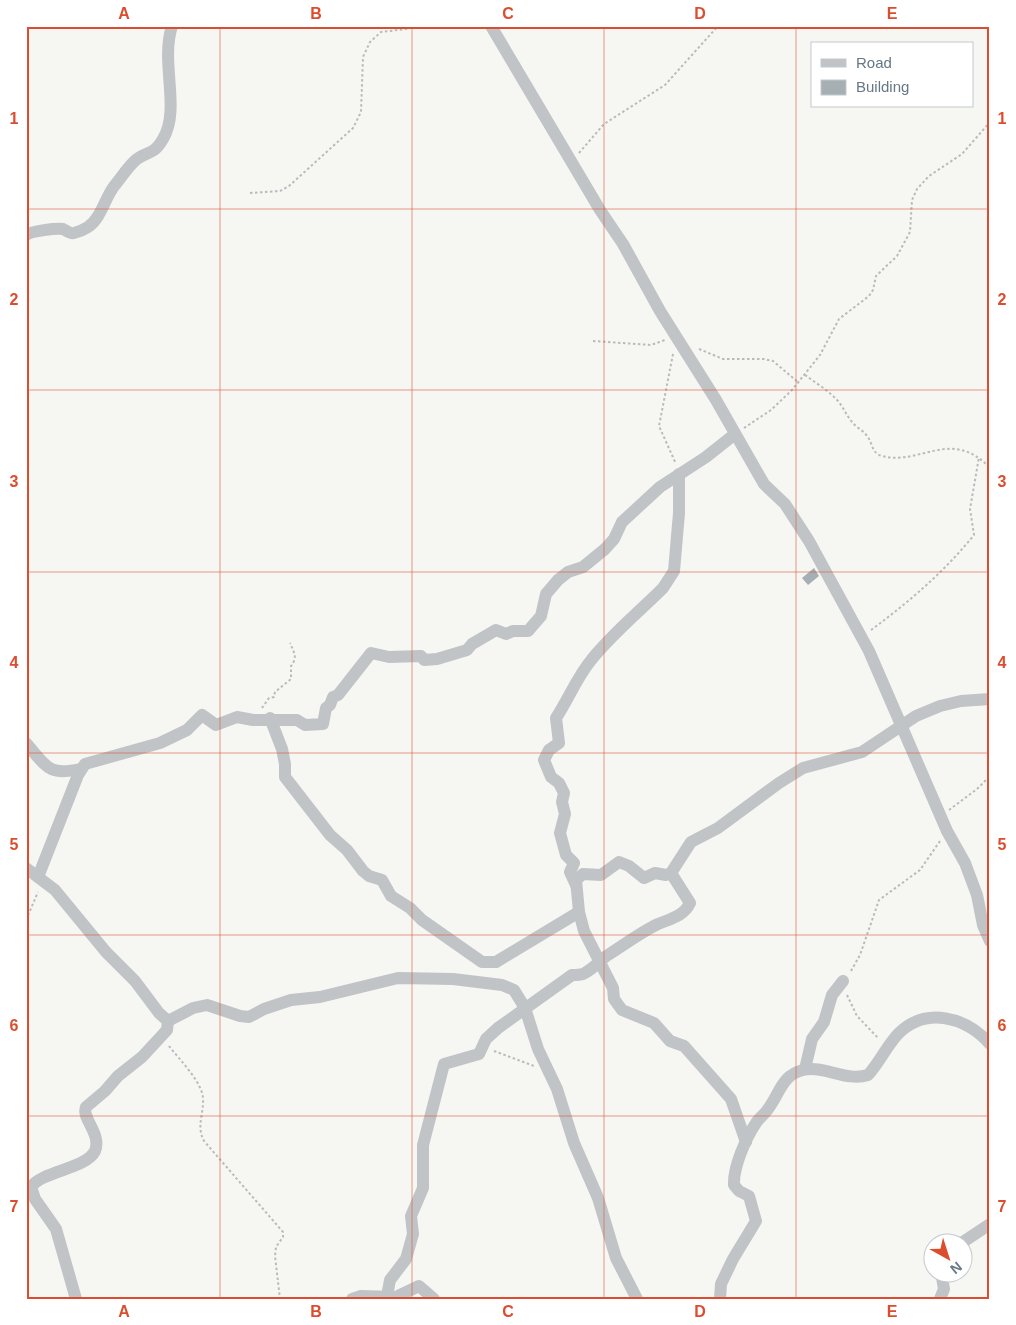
<svg xmlns="http://www.w3.org/2000/svg" width="1016" height="1325" viewBox="0 0 1016 1325" font-family="Arial,sans-serif">
	<style>
		.building { fill: #a6afb4 }
		.lines { fill: none; stroke-linecap: round; stroke-linejoin: round }
		.path { stroke: #b8bbbd; stroke-width: 2; stroke-dasharray: 2.5 2.5; stroke-linecap: butt }
		.minor { stroke: #c0c4c7; stroke-width: 12 }
		.grid { fill: none; stroke: #db4d2e; stroke-width: 1; stroke-opacity: 0.55 }
		.neatline { fill: none; stroke: #db4d2e; stroke-width: 2 }
		.grid-label { font-size: 16px; text-anchor: middle; font-weight: bold; fill: #db4d2e }
	</style>
	<rect width="100%" height="100%" fill="#f6f6f3"/>
	<path class="building" d="M814,568L819,576L808,585L802,578Z"/>
	<g class="lines">
		<g class="path">
			<path d="M579,153L604,124L665,85L718,26"/>
			<path d="M250,193L280,191L289,186L353,128L361,112L363,57L370,42L381,32L406,29L411,26"/>
			<path d="M593,341L651,345L665,340"/>
			<path d="M699,349L723,359H764L773,361L799,383"/>
			<path d="M673,354L659,426L676,464"/>
			<path d="M805,375C816,383 829,391 838,401C844,408 847,417 853,423C857,428 864,431 867,436C873,443 871,453 882,456C921,466 951,427 990,468"/>
			<path d="M744,428L771,410L792,390L820,355L839,319L869,296L873,290L876,276L897,256L910,232L912,200L917,189L929,176L962,154L990,122"/>
			<path d="M871,630C909,602 944,572 974,535L970,509L979,457"/>
			<path d="M262,708L269,698L274,697L275,692L291,679V666C298,657 294,653 290,643"/>
			<path d="M949,810L977,789L990,776"/>
			<path d="M26,920L38,892"/>
			<path d="M851,971L860,955L879,900L920,870L940,841"/>
			<path d="M847,995L857,1016L879,1039"/>
			<path d="M169,1046C179,1059 202,1082 203,1098C204,1114 196,1126 204,1141L283,1232V1237L276,1247L275,1256L280,1299"/>
			<path d="M494,1051L534,1066"/>
		</g>
		<g class="minor">
			<path d="M491,26L600,210L623,244L660,311L716,400L764,484L785,504L809,541L869,651L947,831L965,863L977,895L983,925L990,941"/>
			<path d="M26,235C31,231 57,228 63,229C67,231 70,234 74,233C78,232 85,229 88,227C101,219 105,197 115,185C122,177 128,166 137,159C149,150 153,156 163,139C181,109 160,63 172,26"/>
			<path d="M270,718L282,749L285,764V777L330,835L347,850L363,871L369,876L382,880L391,896L410,908L422,920L482,962H496L579,912"/>
			<path d="M26,743C47,767 48,776 80,769"/>
			<path d="M26,868L55,890L106,952L135,981L159,1013L168,1021L193,1008L207,1005L240,1016L249,1017L264,1009L291,1000L320,997L398,978L453,979L502,985L514,990L525,1008L538,1049L557,1089L574,1143L598,1198L616,1258L637,1299"/>
			<path d="M38,877L78,775L85,764L160,743L187,730L202,715L216,725L237,717L253,720H297L305,725L323,724L326,708L330,705L333,697L338,695L371,653L389,657L421,656L424,660L437,659L467,650L472,644L496,630L506,634L513,631H528L541,616L546,594L558,580L568,572L583,567L605,549L614,539L622,522L660,487L706,457L735,434"/>
			<path d="M576,885L570,872L574,863L566,855L560,833L565,814L562,802L564,793L559,783L551,777L544,760L549,750L559,743L556,718C569,698 577,677 592,659C613,633 640,611 663,588L674,571L679,513V474"/>
			<path d="M805,1069L812,1039L824,1022L832,995L843,981"/>
			<path d="M746,1142L731,1099L684,1046L670,1041L654,1023L622,1010L614,999L613,988L584,931L579,912L576,880L583,874L601,875L619,862L629,866L644,878L655,873L666,875L671,873L691,842L718,828L779,783L803,768L862,752L916,716L940,706L961,701L990,699"/>
			<path d="M963,1242L990,1224"/>
			<path d="M387,1296L390,1280L406,1259L413,1234L411,1216L423,1188V1145L444,1064L479,1054L486,1039L498,1028L572,975C576,975 580,975 583,974C595,968 600,960 608,955C624,945 641,932 658,924C670,919 684,916 690,903L671,873"/>
			<path d="M76,1299L56,1229L35,1199L31,1187C42,1171 86,1169 95,1151C102,1134 81,1118 86,1107L105,1091L118,1076L142,1057L167,1030L168,1021"/>
			<path d="M352,1299L361,1296L396,1297L419,1286L434,1299"/>
			<path d="M720,1299L721,1284L733,1259L756,1221L749,1196L739,1191L734,1185C733,1167 746,1138 756,1123C759,1118 765,1114 768,1109C780,1093 782,1075 803,1070C824,1065 846,1082 868,1075C879,1063 886,1047 898,1034C926,1006 966,1017 990,1044"/>
			<path d="M940,1299L944,1289L941,1272"/>
		</g>
	</g>
	<path class="grid" d="M220,26V1299M412,26V1299M604,26V1299M796,26V1299M26,209H990M26,390H990M26,572H990M26,753H990M26,935H990M26,1116H990"/>
	<rect width="1016" height="1325" fill="none" stroke="#ffffff" stroke-width="55"/>
	<rect x="811" y="42" width="162" height="65" fill="#ffffff" stroke="#c2c9cd"/>
	<rect x="821" y="59" width="25" height="8" fill="#c0c4c7" stroke="#c2c9cd"/>
	<text x="856" y="68" font-size="15" fill="#667883">Road</text>
	<rect x="821" y="80" width="25" height="15" fill="#a6afb4" stroke="#c2c9cd"/>
	<text x="856" y="92" font-size="15" fill="#667883">Building</text>
	<g transform="translate(948 1258) rotate(141)"><circle r="24" fill="#ffffff" stroke="#c2c9cd"/>
	<path d="M0-4L9 19L0 12L-9 19Z" fill="#db4d2e"/>
	<text y="-8" font-size="14" font-weight="bold" text-anchor="middle" fill="#667883">N</text>
	</g>
	<rect x="28" y="28" width="960" height="1270" class="neatline"/>
	<g class="grid-label">
		<text x="124" y="19">A</text>
		<text x="316" y="19">B</text>
		<text x="508" y="19">C</text>
		<text x="700" y="19">D</text>
		<text x="892" y="19">E</text>
		<text x="14" y="124">1</text>
		<text x="1002" y="124">1</text>
		<text x="14" y="305">2</text>
		<text x="1002" y="305">2</text>
		<text x="14" y="487">3</text>
		<text x="1002" y="487">3</text>
		<text x="14" y="668">4</text>
		<text x="1002" y="668">4</text>
		<text x="14" y="850">5</text>
		<text x="1002" y="850">5</text>
		<text x="14" y="1031">6</text>
		<text x="1002" y="1031">6</text>
		<text x="14" y="1212">7</text>
		<text x="1002" y="1212">7</text>
		<text x="124" y="1317">A</text>
		<text x="316" y="1317">B</text>
		<text x="508" y="1317">C</text>
		<text x="700" y="1317">D</text>
		<text x="892" y="1317">E</text>
	</g>
</svg>
